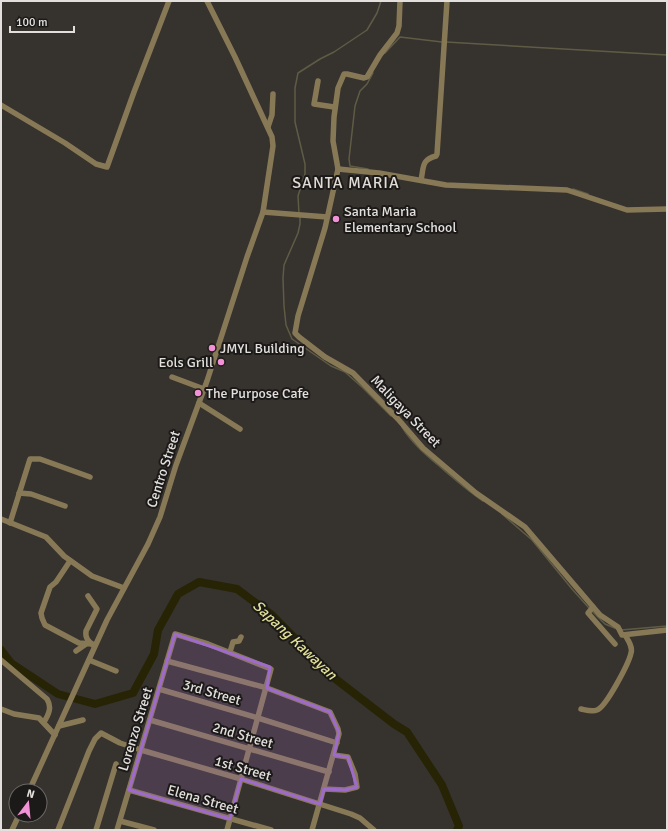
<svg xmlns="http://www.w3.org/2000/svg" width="668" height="831" viewBox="0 0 668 831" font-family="Signika,sans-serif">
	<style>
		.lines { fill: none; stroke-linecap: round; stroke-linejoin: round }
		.stream { stroke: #5f5c46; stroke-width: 1.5 }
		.river { stroke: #272405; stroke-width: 8 }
		.minor { stroke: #887956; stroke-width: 5.5 }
		.marked { fill: #9f6bca; fill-opacity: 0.2; stroke: #9f6bca; stroke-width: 3; stroke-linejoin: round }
		.poi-dot { fill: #f391d6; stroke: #1c1a18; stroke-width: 1.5 }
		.labels { text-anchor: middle; stroke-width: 4; stroke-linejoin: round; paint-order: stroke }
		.poi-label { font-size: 14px; fill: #e2dfdd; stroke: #1c1a18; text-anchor: start }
		.street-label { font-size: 14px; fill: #e2dfdd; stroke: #1c1a18 }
		.water-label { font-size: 15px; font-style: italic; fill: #e1de97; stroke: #1c1a18 }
		.quarter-label { font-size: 16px; letter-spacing: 1px; fill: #e0dbd6; stroke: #1c1a18 }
	</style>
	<rect width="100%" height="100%" fill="#36322e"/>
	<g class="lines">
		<g class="stream">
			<path d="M446,42L667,55"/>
			<path d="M385,53L400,37L442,42"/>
			<path d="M368,169L350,166L349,159L355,106L360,91L367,84L373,73"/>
			<path d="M573,189L588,194"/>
			<path d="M299,214L298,196L305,174V164L295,122V88L298,73L320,59L334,52L367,30L377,13L381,1"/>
			<path d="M300,217V224L298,233L284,265L283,278L284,306L286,325L292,339L331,366L345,372L363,388L391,416"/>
			<path d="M402,427C413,445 430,458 446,472C458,482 469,492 483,501"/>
			<path d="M502,514L532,540L572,589L589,608"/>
			<path d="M592,611L605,624L617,629"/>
			<path d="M621,630L667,626"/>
		</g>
		<path class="river" d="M1,650L11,663L58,694L95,704L133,693L154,654L158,630L178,594L199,582L237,589L272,615L333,677L394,724L407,732L442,785L459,826L457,830"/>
		<g class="minor">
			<path d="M400,1L399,26L397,33L380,55L367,77L364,78L347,74H344L338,88L334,117L333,141L338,169L325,228L298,316L295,333L299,337L325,357L353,373L398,419L423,448L476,493L525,527L600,615L618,627L622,635L667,630"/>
			<path d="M318,81L314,104L334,107"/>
			<path d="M1,105L65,143L96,164L107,167L134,92L169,1"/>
			<path d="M268,127L272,115L273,94"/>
			<path d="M338,169L379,173L446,185L567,190L627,210L667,209"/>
			<path d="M421,180C424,167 421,160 436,156L437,154L447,1"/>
			<path d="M263,212L327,217"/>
			<path d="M172,377L204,389"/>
			<path d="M199,403L240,429"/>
			<path d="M19,493L31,494L65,506"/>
			<path d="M1,519L46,537L64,556L92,576L124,588"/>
			<path d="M10,523L30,459H40L90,477"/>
			<path d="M70,561L56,582L50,587L41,613L42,618L45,625L79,643L92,644"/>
			<path d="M88,596L97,609L86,631C85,638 88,641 93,645"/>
			<path d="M593,607L588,613L615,644"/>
			<path d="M76,651L86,644"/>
			<path d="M230,652L233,642L239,641L241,637"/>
			<path d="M1,660L47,699C52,707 49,714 44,722"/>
			<path d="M89,660L116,671"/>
			<path d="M167,661L267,688L330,712L338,729L339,734L312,830"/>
			<path d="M159,689L258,718L337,743"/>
			<path d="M1,709L14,714L39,718L55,735"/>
			<path d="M581,709C586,710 592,712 597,710C606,707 629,663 631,653C633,647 628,640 625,635"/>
			<path d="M150,720L329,772"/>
			<path d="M59,726L83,720"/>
			<path d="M324,789L345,790L357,787L355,774L348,757L334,755"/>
			<path d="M129,790L271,830"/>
			<path d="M29,791L107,620L148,544L160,517L176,465L207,381L247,257L263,212L273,146L272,137L235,57L207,1"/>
			<path d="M120,821L154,830"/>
			<path d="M12,830L19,815"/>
			<path d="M58,830L89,751L95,739L101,733L120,743L141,750L241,779L351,814L360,818L374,830"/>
			<path d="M96,830L116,764"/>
			<path d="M117,830L175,634L208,644L271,669L227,830"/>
		</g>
	</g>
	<path class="marked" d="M175,634L270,667L267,688L330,712L339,732L334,755L348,757L357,787L345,790L324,789L320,804L241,779L230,819L129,790Z"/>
	<g class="poi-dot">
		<circle cx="336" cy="219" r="4"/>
		<circle cx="212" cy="348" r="4"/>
		<circle cx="221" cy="362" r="4"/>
		<circle cx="198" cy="393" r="4"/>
	</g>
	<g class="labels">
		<g class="poi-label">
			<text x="344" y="216">Santa Maria<tspan x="344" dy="16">Elementary School</tspan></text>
			<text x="220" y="353">JMYL Building</text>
			<text x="213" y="367" text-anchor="end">Eols Grill</text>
			<text x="206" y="398">The Purpose Cafe</text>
		</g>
		<g class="street-label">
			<text transform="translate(406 411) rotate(46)" y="5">Maligaya Street</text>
			<text transform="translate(163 469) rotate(-72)" y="5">Centro Street</text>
			<text transform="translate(212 692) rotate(16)" y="5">3rd Street</text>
			<text transform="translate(135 729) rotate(-73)" y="5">Lorenzo Street</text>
			<text transform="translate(243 735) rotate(16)" y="5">2nd Street</text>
			<text transform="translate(243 768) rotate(16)" y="5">1st Street</text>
			<text transform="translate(203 799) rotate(16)" y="5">Elena Street</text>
		</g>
		<g class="water-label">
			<text transform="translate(295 640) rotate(43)" y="5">Sapang Kawayan</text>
		</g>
		<g class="quarter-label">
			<text x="346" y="188">SANTA MARIA</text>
		</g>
	</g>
	<rect width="668" height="831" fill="none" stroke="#e2dfdd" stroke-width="4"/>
	<g transform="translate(28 803) rotate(16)"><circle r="19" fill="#1c1a18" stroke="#6b6967"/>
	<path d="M0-3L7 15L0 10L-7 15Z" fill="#f391d6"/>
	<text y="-6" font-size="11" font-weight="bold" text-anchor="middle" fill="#e2dfdd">N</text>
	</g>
	<path d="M10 26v6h64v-6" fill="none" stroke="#e2dfdd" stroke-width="2"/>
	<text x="16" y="26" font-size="12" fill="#e2dfdd" stroke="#1c1a18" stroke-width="3" paint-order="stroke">100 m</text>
</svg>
